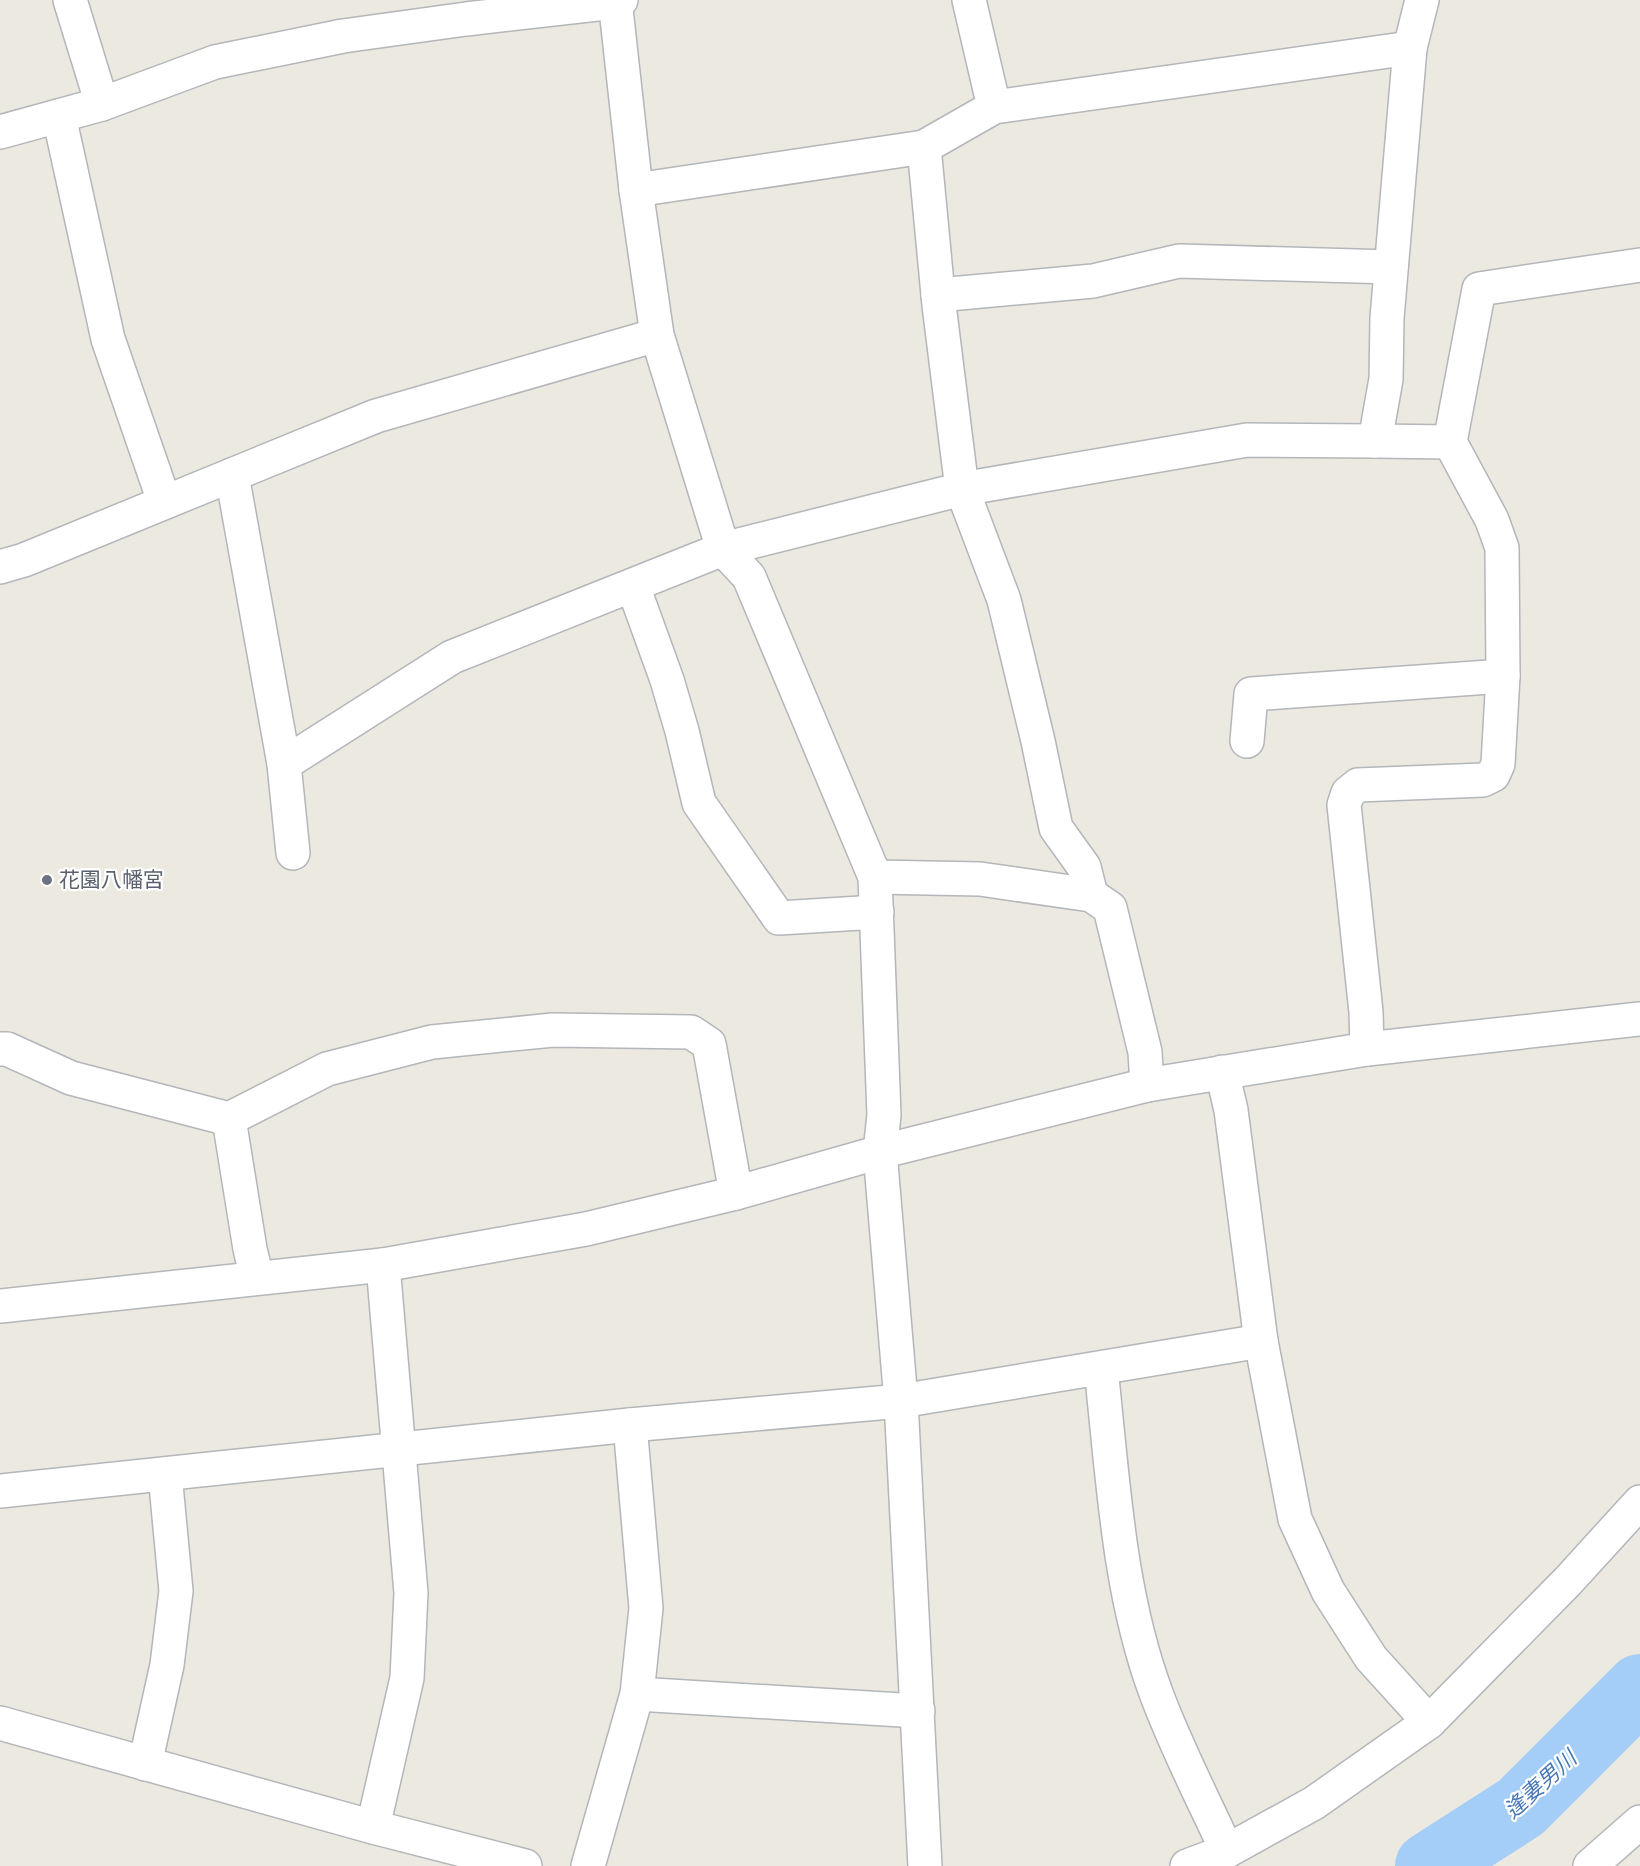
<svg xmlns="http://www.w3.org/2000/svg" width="1640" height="1866" viewBox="0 0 1640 1866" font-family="'Space Grotesk','Noto Sans JP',sans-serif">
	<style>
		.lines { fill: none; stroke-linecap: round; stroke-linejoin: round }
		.river { stroke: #a4cef7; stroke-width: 68 }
		.minor-casing { stroke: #b3b6ba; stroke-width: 36 }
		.tertiary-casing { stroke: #b3b6ba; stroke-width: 36 }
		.minor { stroke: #fff; stroke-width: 33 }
		.tertiary { stroke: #fff; stroke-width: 33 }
		.worship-dot { fill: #6b7280; stroke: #fff; stroke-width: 2 }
		.labels { text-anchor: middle; stroke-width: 4.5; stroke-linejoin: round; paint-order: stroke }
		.worship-label { font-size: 21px; fill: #5b616d; stroke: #fff; text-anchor: start }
		.water-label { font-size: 22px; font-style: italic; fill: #4978b7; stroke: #fff }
	</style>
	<rect width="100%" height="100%" fill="#ebe9e0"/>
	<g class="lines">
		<path class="river" d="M1429,1866L1521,1807L1640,1688"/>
		<g class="minor-casing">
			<g id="minor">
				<path d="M70,0L102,104"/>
				<path d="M615,0L636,190L657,335L723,549L749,577L875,877L884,1115L880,1152L901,1401L925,1866"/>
				<path d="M969,0L994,107"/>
				<path d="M59,116L108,339L164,501"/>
				<path d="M0,132L102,104L215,62L343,36L466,19L615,2L621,0"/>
				<path d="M924,147L939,305L962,489L1004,600L1038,741L1056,828L1084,867L1091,895"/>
				<path d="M636,190L924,147L994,107L1410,48"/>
				<path d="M938,295L1093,281L1179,261L1391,267"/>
				<path d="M1375,441L1450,442"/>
				<path d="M232,475L284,764"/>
				<path d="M0,567L24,560L376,416L657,335"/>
				<path d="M633,586L667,680L682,731L699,803L779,918L877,912"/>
				<path d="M1247,741L1251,694L1503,676"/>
				<path d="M293,853L284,764L452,657L723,549L962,489L1247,440L1375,441L1386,379L1387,318L1410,48L1422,0"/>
				<path d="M875,877L980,879L1091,895L1110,908L1145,1052L1147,1085"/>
				<path d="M0,1049H7L71,1078L229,1119L327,1069L432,1042L553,1030L691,1032L709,1044L736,1193"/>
				<path d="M1367,1049L1366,1012L1344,805L1348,793L1358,785L1483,780L1493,775L1498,764L1503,676L1502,548L1492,520L1450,442L1479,289L1640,265"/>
				<path d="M1222,1072L1231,1110L1261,1341L1295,1519L1328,1591L1371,1658L1429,1722"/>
				<path d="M229,1119L250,1249L257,1278"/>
				<path d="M1101,1369C1113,1477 1118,1591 1156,1693C1176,1747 1203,1799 1227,1851"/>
				<path d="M0,1491L630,1425L901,1401L1261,1341"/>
				<path d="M637,1694L918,1711"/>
				<path d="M0,1723L373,1827L525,1866"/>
				<path d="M145,1764L167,1665L176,1591L165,1474"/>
				<path d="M373,1827L407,1678L411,1593L383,1265"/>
				<path d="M588,1866L637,1694L646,1608L630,1425"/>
				<path d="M1187,1866L1227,1851L1314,1803L1429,1722L1568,1581L1640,1502"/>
				<path d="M1590,1866L1640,1822"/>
			</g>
		</g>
		<g class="tertiary-casing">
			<path id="tertiary" d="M0,1306L383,1265L586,1229L736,1193L880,1152L1147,1085L1367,1049L1640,1019"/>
		</g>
		<use href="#minor" class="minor"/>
		<use href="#tertiary" class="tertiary"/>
	</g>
	<circle class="worship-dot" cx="47" cy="880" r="6"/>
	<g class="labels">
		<g class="worship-label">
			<text x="59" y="887">花園八幡宮</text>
		</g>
		<g class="water-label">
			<text transform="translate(1540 1784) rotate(-42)" y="8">逢妻男川</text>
		</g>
	</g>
</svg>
